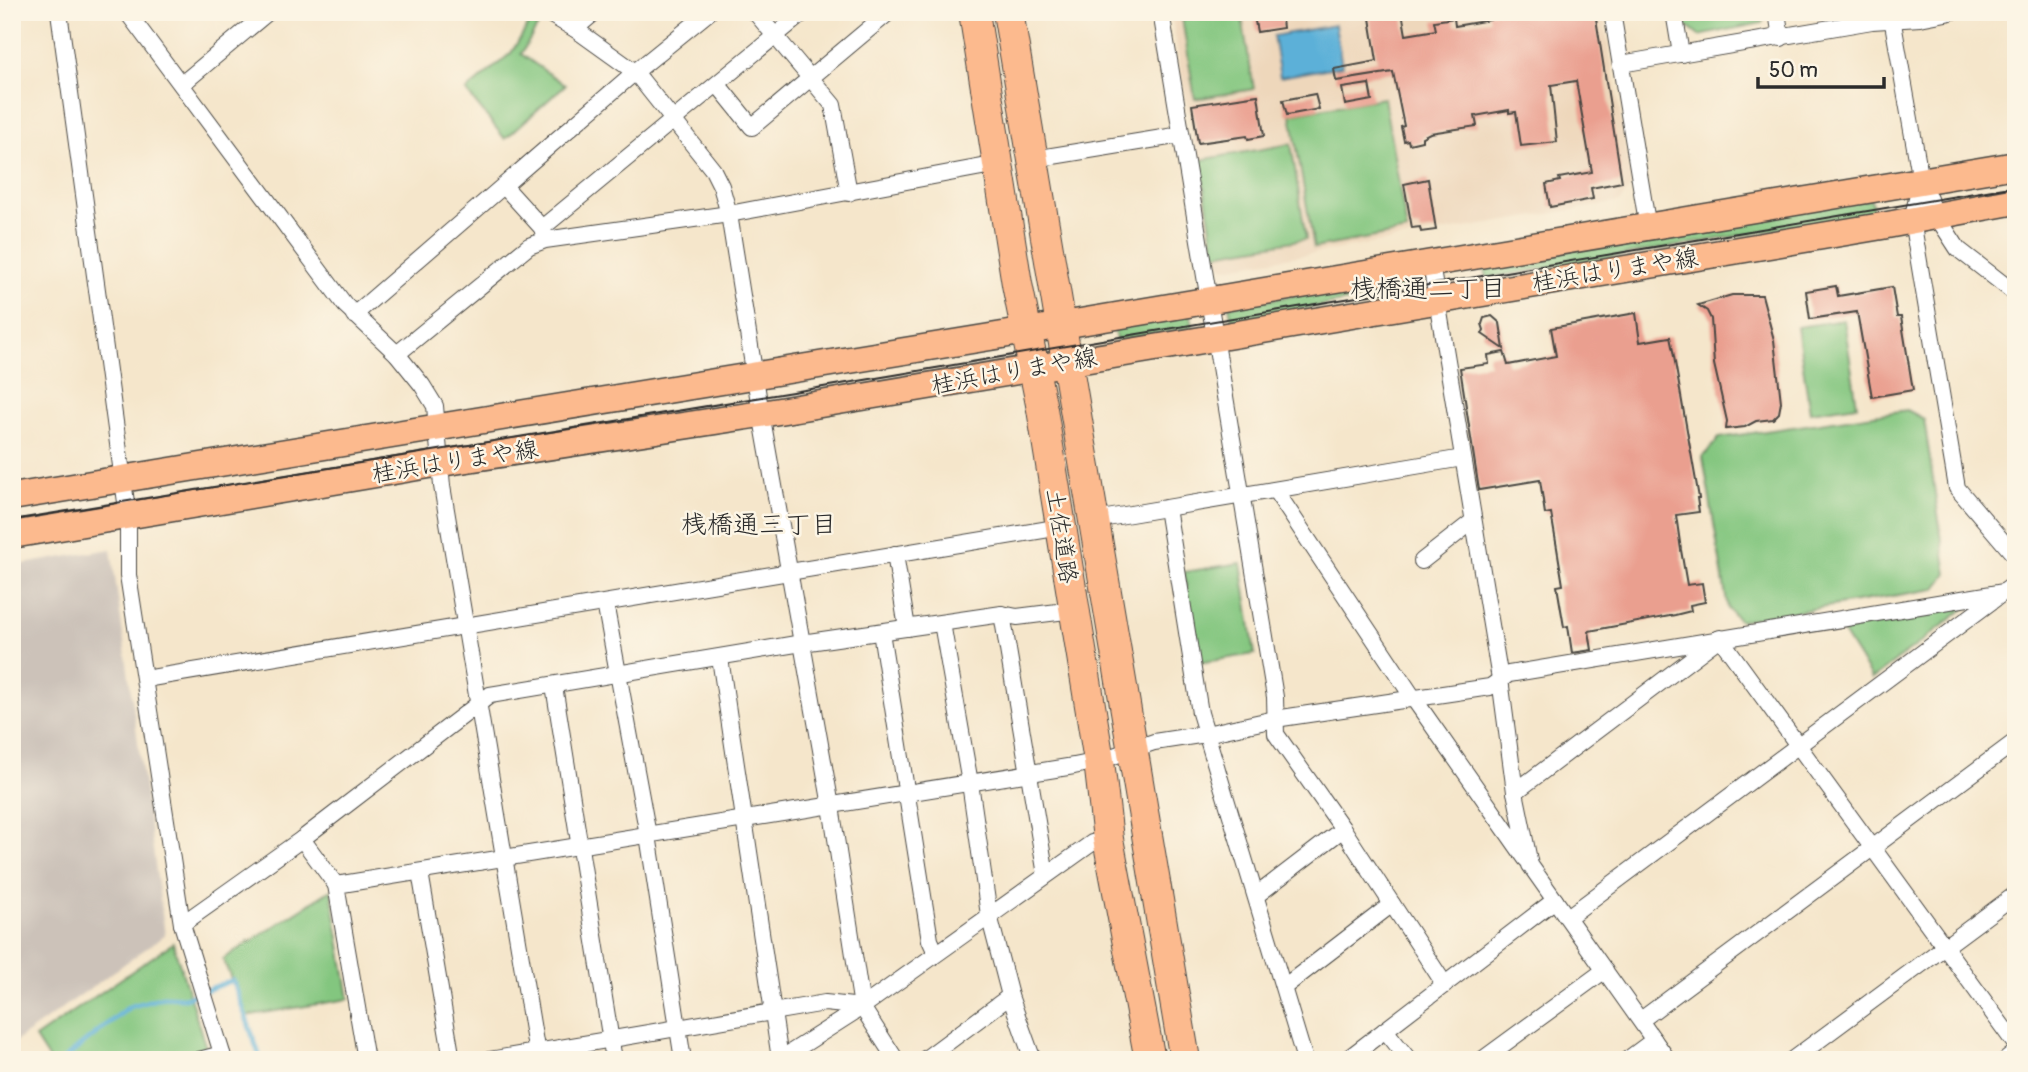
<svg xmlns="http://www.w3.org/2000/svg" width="2028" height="1072" viewBox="0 0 2028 1072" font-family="Pangolin,'Klee One',sans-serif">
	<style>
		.built { fill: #eed7bb }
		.industrial { fill: #ccc2b9 }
		.green { fill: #83c67f; stroke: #577855; stroke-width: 2 }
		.water { fill: #5cb0d8; stroke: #446e82; stroke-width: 2 }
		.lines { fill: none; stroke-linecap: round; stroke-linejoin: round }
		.stream { stroke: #5cb0d8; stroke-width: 5 }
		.building { fill: #ea9f8f }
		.street-casing { stroke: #494743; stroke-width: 18 }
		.primary-casing { stroke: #494743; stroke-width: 29 }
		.highway-casing { stroke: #494743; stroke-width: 32 }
		.street { stroke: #fff; stroke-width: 16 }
		.primary { stroke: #fcba8e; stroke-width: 26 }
		.highway { stroke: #fcba8e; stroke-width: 30 }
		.tram { stroke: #2b2b2b; stroke-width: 2 }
		.labels { text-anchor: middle; stroke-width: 5; stroke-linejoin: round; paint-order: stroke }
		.street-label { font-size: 24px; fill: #2b2b2b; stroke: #fcf5e5 }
		.neighbourhood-label { font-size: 26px; fill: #2b2b2b; stroke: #fcf5e5 }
	</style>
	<rect width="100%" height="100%" fill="#fcf5e5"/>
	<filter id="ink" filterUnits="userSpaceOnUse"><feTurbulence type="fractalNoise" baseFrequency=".0143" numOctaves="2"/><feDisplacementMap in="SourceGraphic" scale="14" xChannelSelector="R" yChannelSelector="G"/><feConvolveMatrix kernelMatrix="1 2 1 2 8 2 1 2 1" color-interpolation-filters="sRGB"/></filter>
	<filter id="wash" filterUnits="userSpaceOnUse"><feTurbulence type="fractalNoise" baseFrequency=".00686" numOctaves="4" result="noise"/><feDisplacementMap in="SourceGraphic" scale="28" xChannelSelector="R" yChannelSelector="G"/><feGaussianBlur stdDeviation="1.57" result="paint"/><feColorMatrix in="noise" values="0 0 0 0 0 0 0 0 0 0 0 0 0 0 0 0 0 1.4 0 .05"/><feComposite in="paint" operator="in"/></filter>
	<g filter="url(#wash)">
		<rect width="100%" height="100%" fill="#f5e6cb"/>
		<path class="built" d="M1171,12H1603L1632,185L1620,202L1225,268L1212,258Z"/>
		<path class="industrial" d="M111,549L165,935L12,1044V566Z"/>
		<g class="green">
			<path d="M1181,12H1241L1254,89L1195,99Z"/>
			<path d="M1682,12H1766L1762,23L1699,36L1684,24Z"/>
			<path d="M534,16L542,19L521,54L565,85L505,139L466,91L511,53Z"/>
			<path d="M1384,98L1407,231L1314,248L1291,114Z"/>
			<path d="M1291,144L1306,239L1215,254L1200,160Z"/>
			<path d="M1871,199L1874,213L1487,278L1484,264Z"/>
			<path d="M1404,278L1407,291L1232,321L1229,306Z"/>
			<path d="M1190,311L1193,327L1116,340L1113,324Z"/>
			<path d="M1844,320L1857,405L1810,412L1797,327Z"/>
			<path d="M1907,410L1924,419L1947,574L1935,589L1740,621L1728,609L1703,457L1719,438Z"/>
			<path d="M1241,563L1255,654L1198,663L1184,572Z"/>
			<path d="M1968,606L1872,679L1838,625Z"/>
			<path d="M331,890L349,999L246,1016L223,959Z"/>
			<path d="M173,943L206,1048L158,1060H49L35,1038Z"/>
		</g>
		<path class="water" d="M1335,25L1342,66L1280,77L1273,36Z"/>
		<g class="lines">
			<path class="stream" d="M63,1060L129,1007L163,997L185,998L233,980L261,1060"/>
		</g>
		<g id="blocks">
			<g class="building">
				<path d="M1273,12H1281L1283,28L1257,32L1254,16Z"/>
				<path d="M1369,12H1402L1406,35L1436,30L1434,21L1454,18L1455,26L1490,20L1488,12H1595L1622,182L1591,188L1593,199L1550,207L1546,184L1560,181L1559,178L1592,172L1576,81L1551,85L1557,142L1521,146L1516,112L1509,113V110L1475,116L1477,126L1430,133L1422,137V141L1409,144L1408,140L1404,141L1401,127L1404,126L1393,72L1336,81L1334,69L1377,61Z"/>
				<path d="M1369,84L1372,100L1345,105L1342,88Z"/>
				<path d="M1315,94L1319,109L1287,115L1283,100Z"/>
				<path d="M1258,95L1264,136L1248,139L1247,136L1198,143L1192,105Z"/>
				<path d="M1428,179L1436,230L1421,232L1420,227L1412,228L1404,184Z"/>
				<path d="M1836,286L1838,296L1892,287L1897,317H1901L1913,390L1872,397L1857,312L1810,319L1806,291Z"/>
				<path d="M1732,295H1762L1774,340L1781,402L1779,413L1773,419L1756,421L1745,427L1726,429L1727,421L1714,364L1711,319L1707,311L1698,305Z"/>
				<path d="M1636,313L1640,342L1670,337L1673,351L1699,498H1697L1699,512L1676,515L1681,550L1687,585L1702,583L1705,602L1690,605L1691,611L1675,615L1589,631L1592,650L1572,653L1568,626L1564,627L1557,586L1563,585L1557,548L1551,513L1545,514L1540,480L1479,490L1460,368L1489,364L1488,355L1504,352L1508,365L1556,356L1551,328Z"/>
				<path d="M1492,316L1500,323L1504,349L1482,334L1484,330L1482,324L1484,318Z"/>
			</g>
		</g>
	</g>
	<g filter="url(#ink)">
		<use href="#blocks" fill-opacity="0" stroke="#494743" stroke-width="2"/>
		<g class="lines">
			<g class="street-casing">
				<g id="street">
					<path d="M59,12L128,517V575L182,924L224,1060"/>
					<path d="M127,12L345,305L397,354L422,385L435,406L442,486L538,1060"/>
					<path d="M546,12L575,29L635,72L713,170L721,186L729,214L758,396L831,806L862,1007L896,1060"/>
					<path d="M755,12L833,105L849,193"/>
					<path d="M1161,12L1275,697L1276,734L1343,829L1445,985"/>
					<path d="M1612,12L1648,228"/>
					<path d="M1674,12L1681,54"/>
					<path d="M1777,12L1781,38"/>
					<path d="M1891,12L1921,181L1936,215L1958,249L2016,294"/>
					<path d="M575,29L595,12"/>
					<path d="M1621,64L1872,21L1920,18L1951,12"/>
					<path d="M182,84L268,12"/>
					<path d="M718,85L752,127L889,12"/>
					<path d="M1034,159L1181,135"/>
					<path d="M1921,181L1912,220L1957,488L2016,557"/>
					<path d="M504,186L542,228L545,239"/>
					<path d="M542,228L804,12"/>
					<path d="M1431,264L1500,679L1515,792L1530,865L1668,1060"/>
					<path d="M354,315L635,72L709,12"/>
					<path d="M397,354L529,246L545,240L729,214L998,164"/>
					<path d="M1275,490L1414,699L1526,859"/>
					<path d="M1167,508L1200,713L1305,1060"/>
					<path d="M1095,520L1463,458"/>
					<path d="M895,554L907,628"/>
					<path d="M1422,561L1473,521"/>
					<path d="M605,603L648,835L683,1060"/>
					<path d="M1002,614L1046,875"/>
					<path d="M942,623L970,783L989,915L1010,996L1033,1060"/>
					<path d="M881,632L930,940L936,953"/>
					<path d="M1720,638L2016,1045"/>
					<path d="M720,658L780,1059"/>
					<path d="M145,679L1061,527"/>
					<path d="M554,686L614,1060"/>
					<path d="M1515,792L1718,639"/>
					<path d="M302,839L336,885"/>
					<path d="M420,872L452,1060"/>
					<path d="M1257,895L1343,829"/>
					<path d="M1568,917L2016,583"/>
					<path d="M182,924L302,839L490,695L802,643L1002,614L1017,617L1074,610"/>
					<path d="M1284,987L1392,904"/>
					<path d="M1641,1020L2016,741"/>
					<path d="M1385,1030L1409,1060"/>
					<path d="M199,1060L222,1054"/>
					<path d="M366,1060L336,885L1074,766L1099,761L1154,742L1206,734L1275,719L1490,687L1509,674L2004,592"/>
					<path d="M489,1060L825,1003L862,1007"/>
					<path d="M779,1060L862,1007L1092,843L1108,839"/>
					<path d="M924,1060L1010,996"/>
					<path d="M1346,1060L1555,900"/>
					<path d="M1482,1060L1605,970"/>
					<path d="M1627,1060L1654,1040"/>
					<path d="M1792,1060L2016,894"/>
					<path d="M2006,1060L2016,1052"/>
				</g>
			</g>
			<g class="primary-casing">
				<g id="primary">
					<path d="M12,497L1027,331L2016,165"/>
					<path d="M12,535L441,463L761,414L1882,226L2016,201"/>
				</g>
			</g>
			<g class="highway-casing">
				<g id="highway">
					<path d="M974,12L1017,284L1042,409L1099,761L1108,839L1150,1060"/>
					<path d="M1008,12L1185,1060"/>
				</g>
			</g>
			<use href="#street" class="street"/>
			<use href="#primary" class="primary"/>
			<use href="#highway" class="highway"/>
			<path class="tram" d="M12,520L817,388L2016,186"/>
		</g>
	</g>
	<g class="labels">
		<g class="street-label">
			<text transform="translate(1615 270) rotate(-9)" y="8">桂浜はりまや線</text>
			<text transform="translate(1014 371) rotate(-10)" y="8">桂浜はりまや線</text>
			<text transform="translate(455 461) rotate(-9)" y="8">桂浜はりまや線</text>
			<text transform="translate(1062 536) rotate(81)" y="8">土佐道路</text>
		</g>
		<g class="neighbourhood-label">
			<text x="1428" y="297">桟橋通二丁目</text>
			<text x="759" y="533">桟橋通三丁目</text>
		</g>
	</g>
	<rect width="2028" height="1072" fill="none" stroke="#fcf5e5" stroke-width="42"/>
	<path d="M1758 77v10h126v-10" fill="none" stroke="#2b2b2b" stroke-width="3.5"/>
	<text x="1769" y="77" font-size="21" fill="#2b2b2b" stroke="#fcf5e5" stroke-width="5" paint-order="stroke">50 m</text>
</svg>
